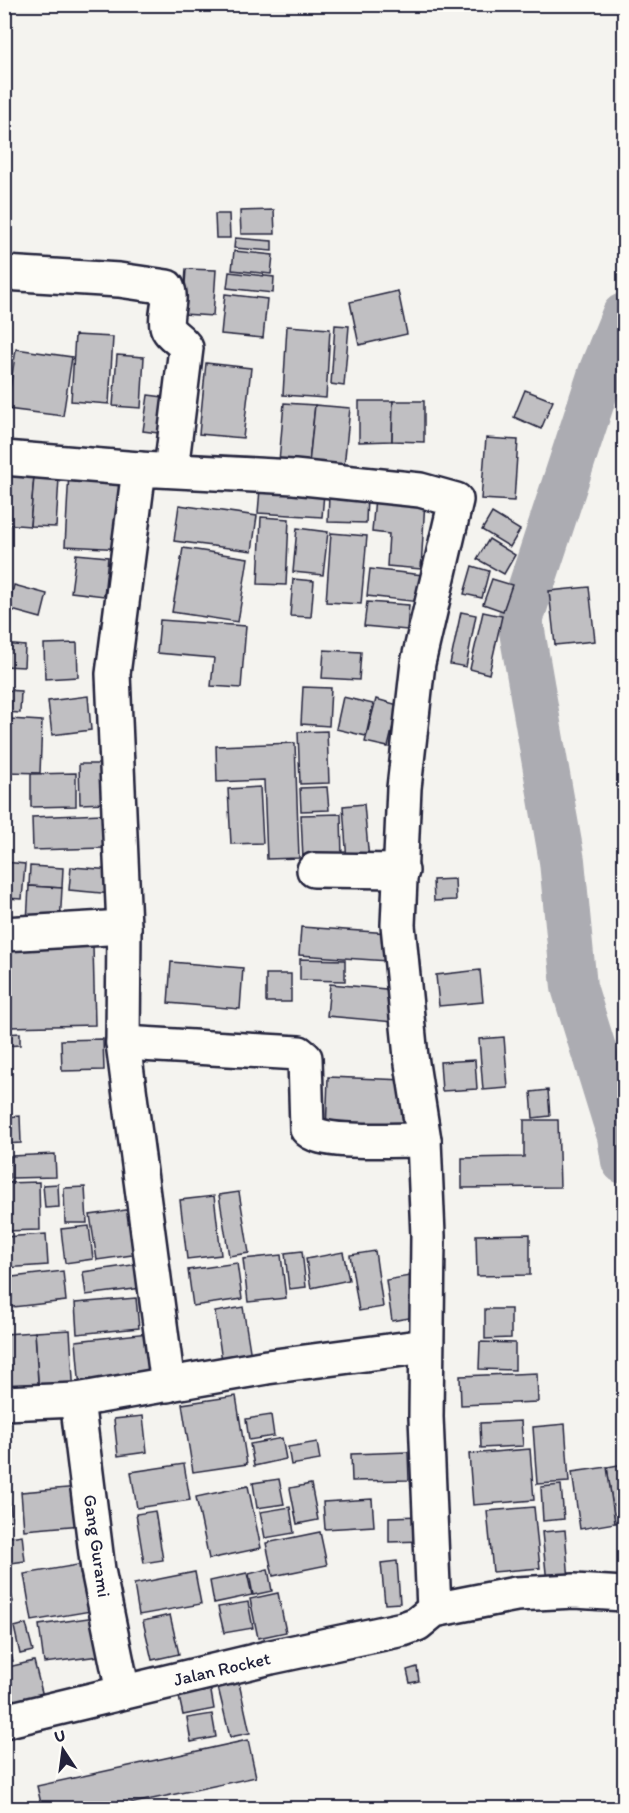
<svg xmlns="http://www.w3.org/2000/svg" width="629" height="1813" viewBox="0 0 629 1813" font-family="Itim,sans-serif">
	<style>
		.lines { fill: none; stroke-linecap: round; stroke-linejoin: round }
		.river { stroke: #acacb2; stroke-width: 46 }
		.building { fill: #c0bfc2; stroke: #22223b; stroke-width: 1.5 }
		.minor-casing { stroke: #22223b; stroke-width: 38 }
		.minor { stroke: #fdfcf7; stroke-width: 33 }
		.labels { text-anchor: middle; stroke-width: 5; stroke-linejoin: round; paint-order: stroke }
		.street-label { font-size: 18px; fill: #22223b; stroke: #fdfcf7 }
	</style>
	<rect width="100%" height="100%" fill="#f4f3ef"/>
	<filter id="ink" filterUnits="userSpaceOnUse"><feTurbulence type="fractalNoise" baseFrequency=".0167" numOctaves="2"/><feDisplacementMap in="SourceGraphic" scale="12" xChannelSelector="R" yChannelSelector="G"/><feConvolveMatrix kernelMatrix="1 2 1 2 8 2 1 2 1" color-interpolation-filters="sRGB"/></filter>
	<g filter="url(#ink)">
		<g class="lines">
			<path class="river" d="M624,316L602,370L520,620L562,861L574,987L620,1136L624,1161"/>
		</g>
		<g class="building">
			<path d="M274,210L275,234H241L240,211Z"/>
			<path d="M215,214H229L230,238H216Z"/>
			<path d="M235,238L272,241V251L234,248Z"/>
			<path d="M234,251L273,255L271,274L232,270Z"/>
			<path d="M186,269L216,270L213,316L183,314Z"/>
			<path d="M229,272L274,277L273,293L227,288Z"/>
			<path d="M398,291L407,334L359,345L350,302Z"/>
			<path d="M225,294L267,299L263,338L221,334Z"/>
			<path d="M335,325L349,326L344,386L331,384Z"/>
			<path d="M287,326L330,329L326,398L283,395Z"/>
			<path d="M75,335L113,337L109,404L71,401Z"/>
			<path d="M16,349L72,357L63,416L7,409Z"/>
			<path d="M117,355L144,357L141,408L113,406Z"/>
			<path d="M206,363L251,368L243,438L199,434Z"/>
			<path d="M525,390L553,401L541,429L514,417Z"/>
			<path d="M148,395L171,398L166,434L143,431Z"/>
			<path d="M359,401H393L392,441L359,442Z"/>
			<path d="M393,401H424V442L392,441Z"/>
			<path d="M284,403L315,405L309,464L279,462Z"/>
			<path d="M315,405L350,408L344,467L309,464Z"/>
			<path d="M486,438L518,440L514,501L481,499Z"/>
			<path d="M69,472L128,477L124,549L65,546Z"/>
			<path d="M4,474L34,476L30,526L4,524Z"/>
			<path d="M34,476L59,478L56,527L30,526Z"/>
			<path d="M260,489L324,493L322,517L258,513Z"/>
			<path d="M329,494L367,495L366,523L328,522Z"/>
			<path d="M375,497L425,500L421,569L387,566L389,534L372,532Z"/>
			<path d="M179,505L257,516L252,551L174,541Z"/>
			<path d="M492,513L520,530L510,547L482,530Z"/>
			<path d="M261,517L289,519L286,585L258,584Z"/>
			<path d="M297,528L328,532L323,575L293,572Z"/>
			<path d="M331,533L367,536L361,604L326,602Z"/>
			<path d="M489,539L515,555L504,574L477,559Z"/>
			<path d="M183,548L248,558L238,622L172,612Z"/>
			<path d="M76,554L108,557L104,596L71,592Z"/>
			<path d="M472,566L489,571L482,598L464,594Z"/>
			<path d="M370,569L423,575L420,602L367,596Z"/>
			<path d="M293,579L314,581L311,617L290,616Z"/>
			<path d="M492,579L512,585L503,611L483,604Z"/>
			<path d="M14,585L47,594L41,618L8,609Z"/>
			<path d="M589,587L595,641L555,645L549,591Z"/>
			<path d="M367,602L409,605L407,630L364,626Z"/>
			<path d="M461,612L476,615L466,667L450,664Z"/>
			<path d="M483,612L502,616L489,674L470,669Z"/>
			<path d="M160,620L246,626L241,688L211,686L214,658L157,653Z"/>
			<path d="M77,643L78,677L45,679L44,644Z"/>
			<path d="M4,644L25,646L24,667L4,666Z"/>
			<path d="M324,650L361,652L359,680L322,678Z"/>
			<path d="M303,687L331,688L329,726L301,724Z"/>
			<path d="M4,690L21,691L20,713L4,712Z"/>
			<path d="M88,696L91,730L52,735L48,701Z"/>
			<path d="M343,697L373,704L366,736L336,729Z"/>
			<path d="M376,699L398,705L388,747L365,742Z"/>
			<path d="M9,719L42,721L40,773L7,772Z"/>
			<path d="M327,731L329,783L300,784L298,732Z"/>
			<path d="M295,743L299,858L267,859L264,780L217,782L216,746Z"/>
			<path d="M79,764H105L106,803L80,804Z"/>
			<path d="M76,773V806L31,807V774Z"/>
			<path d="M260,787L263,843L231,844L228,789Z"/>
			<path d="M327,787L329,810L301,811L300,788Z"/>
			<path d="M364,804L369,860L347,862L343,806Z"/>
			<path d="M102,814L104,848L33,850L32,817Z"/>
			<path d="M341,814L342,859L303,860L301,815Z"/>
			<path d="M4,862L25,864L22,899L4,898Z"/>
			<path d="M30,866L63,868L62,888L29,886Z"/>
			<path d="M71,867L114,870L112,894L69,890Z"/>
			<path d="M455,879L456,900L434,901L433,880Z"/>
			<path d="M29,886L62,888L60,925L27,923Z"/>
			<path d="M301,927L390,933L388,961L299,955Z"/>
			<path d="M93,946L95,1025L9,1027L8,1008H4V990L8,989L7,948Z"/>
			<path d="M300,959L345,960V981L300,980Z"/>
			<path d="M171,962L243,968L240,1009L168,1003Z"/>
			<path d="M480,970L483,1002L439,1006L436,975Z"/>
			<rect x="266" y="974" width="25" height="28"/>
			<path d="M330,984L397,990L394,1022L327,1016Z"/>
			<path d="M20,1033V1045L4,1046V1034Z"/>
			<path d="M504,1037L508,1088L483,1090L479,1039Z"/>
			<path d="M103,1039L104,1070L62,1071L61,1040Z"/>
			<path d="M475,1060L477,1089L442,1091L440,1062Z"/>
			<path d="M328,1077L406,1080L403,1137L326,1133Z"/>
			<path d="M548,1090L550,1116L533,1118L531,1092Z"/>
			<path d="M20,1116L21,1143L4,1144V1117Z"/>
			<path d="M524,1120H558L560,1187L462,1188V1158L524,1157Z"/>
			<path d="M55,1154L56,1177L11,1178V1156Z"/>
			<path d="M39,1182L40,1230L4,1231V1183Z"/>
			<path d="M58,1184L59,1207L45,1208L43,1185Z"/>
			<path d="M85,1187L87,1223H65L64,1188Z"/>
			<path d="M239,1192L249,1253L229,1256L219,1195Z"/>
			<path d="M214,1196L221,1255L187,1259L180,1200Z"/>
			<path d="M133,1209L139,1254L97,1260L90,1215Z"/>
			<path d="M89,1226L93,1259L65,1263L61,1229Z"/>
			<path d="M46,1234L48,1265L4,1268V1237Z"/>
			<path d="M530,1234V1275L477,1276L476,1235Z"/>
			<path d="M302,1251L306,1287L289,1289L285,1253Z"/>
			<path d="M375,1251L383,1307L359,1311L350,1255Z"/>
			<path d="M343,1252L349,1280L311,1288L306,1259Z"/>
			<path d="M281,1255L286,1298L248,1302L243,1259Z"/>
			<path d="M146,1263L150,1287L86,1295L83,1272Z"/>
			<path d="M237,1263L242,1299L193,1306L188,1270Z"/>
			<path d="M63,1271L66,1301L4,1308V1278Z"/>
			<path d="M415,1275L421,1316L392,1321L386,1280Z"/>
			<path d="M136,1298L139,1328L77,1334L75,1303Z"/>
			<path d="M243,1307L251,1357L222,1361L215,1312Z"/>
			<path d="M485,1309H511V1338L485,1339Z"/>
			<path d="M70,1330L74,1396L39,1399L35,1332Z"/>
			<path d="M35,1332L39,1399L6,1401L4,1334Z"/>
			<path d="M148,1333L153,1383L80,1390L76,1341Z"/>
			<path d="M480,1342L515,1343V1370L479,1369Z"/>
			<path d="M537,1373L538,1402L461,1405L460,1376Z"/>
			<path d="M236,1396L247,1464L193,1472L182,1404Z"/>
			<path d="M271,1415L274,1436L249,1440L246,1419Z"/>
			<path d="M143,1416L147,1452L118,1456L114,1419Z"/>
			<path d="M521,1421L523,1446L481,1448L480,1423Z"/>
			<path d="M565,1424L569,1482L537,1484L533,1427Z"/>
			<path d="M282,1438L286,1459L254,1466L250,1444Z"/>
			<path d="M317,1442L320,1460L291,1465L288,1447Z"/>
			<path d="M530,1449L534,1500L473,1505L469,1454Z"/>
			<path d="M408,1452L409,1480L352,1481L351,1454Z"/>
			<path d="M184,1464L190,1500L137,1508L131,1472Z"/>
			<path d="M624,1464V1522L615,1523L607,1467Z"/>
			<path d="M607,1467L615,1523L580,1529L572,1472Z"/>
			<path d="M279,1479L284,1504L257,1508L253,1483Z"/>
			<path d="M311,1484L318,1520L297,1524L290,1488Z"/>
			<path d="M561,1485L564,1519L543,1521L541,1487Z"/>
			<path d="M248,1486L261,1548L209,1559L196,1497Z"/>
			<path d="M79,1487L82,1525L24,1530L21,1492Z"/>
			<path d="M9,1493L12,1520L4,1521V1494Z"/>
			<path d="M372,1499L374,1526L325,1529L323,1502Z"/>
			<path d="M290,1507L294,1533L265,1538L260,1512Z"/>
			<path d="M534,1507L540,1568L493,1572L487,1511Z"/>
			<path d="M155,1511L163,1560L144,1563L136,1514Z"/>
			<path d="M422,1516L423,1541L389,1542V1517Z"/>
			<path d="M565,1530L569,1581L547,1583L542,1532Z"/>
			<path d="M320,1532L327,1565L273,1576L266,1543Z"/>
			<path d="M22,1535L25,1561L4,1564V1538Z"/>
			<path d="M397,1561L400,1603L385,1604L381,1563Z"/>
			<path d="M83,1564L91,1611L32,1621L24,1574Z"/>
			<path d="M268,1569L272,1591L253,1595L249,1574Z"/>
			<path d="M195,1572L201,1604L139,1615L134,1584Z"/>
			<path d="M247,1573L252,1595L214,1603L210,1581Z"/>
			<path d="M7,1577L13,1602L4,1604V1578Z"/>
			<path d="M278,1593L286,1632L258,1638L250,1599Z"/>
			<path d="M248,1602L253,1628L224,1633L218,1607Z"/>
			<path d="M170,1615L179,1654L152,1660L143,1621Z"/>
			<path d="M102,1616L107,1655L44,1663L39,1625Z"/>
			<path d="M26,1624L33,1651L20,1654L14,1627Z"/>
			<path d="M4,1641H8L13,1661L4,1662Z"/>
			<path d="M34,1661L46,1708L4,1718V1668Z"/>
			<path d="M417,1667L419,1681L410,1683L407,1670Z"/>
			<path d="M237,1674L250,1733L230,1737L216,1679Z"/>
			<path d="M210,1686L214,1709L183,1715L178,1692Z"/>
			<path d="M212,1714L216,1737L191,1742L187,1718Z"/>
			<path d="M248,1740L256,1777L110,1808H42L37,1786Z"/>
		</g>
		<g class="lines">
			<g class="minor-casing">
				<g id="minor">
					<path d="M4,273L119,280L167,287C173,299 164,313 167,326C169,335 181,339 186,348L171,470"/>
					<path d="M4,458L139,469"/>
					<path d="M314,870L402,871"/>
					<path d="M4,934L124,927"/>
					<path d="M123,1043L299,1053L305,1058L307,1129C320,1146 401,1139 424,1140"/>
					<path d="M168,1385L123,1043L124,927L113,674L139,469L294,477L420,490L456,500L418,663L404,788L398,925L411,1057L424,1140L428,1236L426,1417L434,1610"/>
					<path d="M77,1400L98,1570L123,1692"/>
					<path d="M4,1403L77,1400L267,1367L426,1346"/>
					<path d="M4,1721L271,1657L403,1629L417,1624L434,1610L516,1594L574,1591L624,1594"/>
				</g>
			</g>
			<use href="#minor" class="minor"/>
		</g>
	</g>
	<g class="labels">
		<g class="street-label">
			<text transform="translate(97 1546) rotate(82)" y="6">Gang Gurami</text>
			<text transform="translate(222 1669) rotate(-13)" y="6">Jalan Rocket</text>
		</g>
	</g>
	<rect width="629" height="1813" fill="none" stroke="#fdfcf7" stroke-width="24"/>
	<rect x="12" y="12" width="605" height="1789" fill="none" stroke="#22223b" stroke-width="2" filter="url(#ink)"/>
	<g transform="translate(63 1750) rotate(347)" stroke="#fdfcf7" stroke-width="4.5" paint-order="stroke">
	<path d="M0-4.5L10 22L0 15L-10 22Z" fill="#22223b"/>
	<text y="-9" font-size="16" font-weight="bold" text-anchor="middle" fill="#22223b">U</text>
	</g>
</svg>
